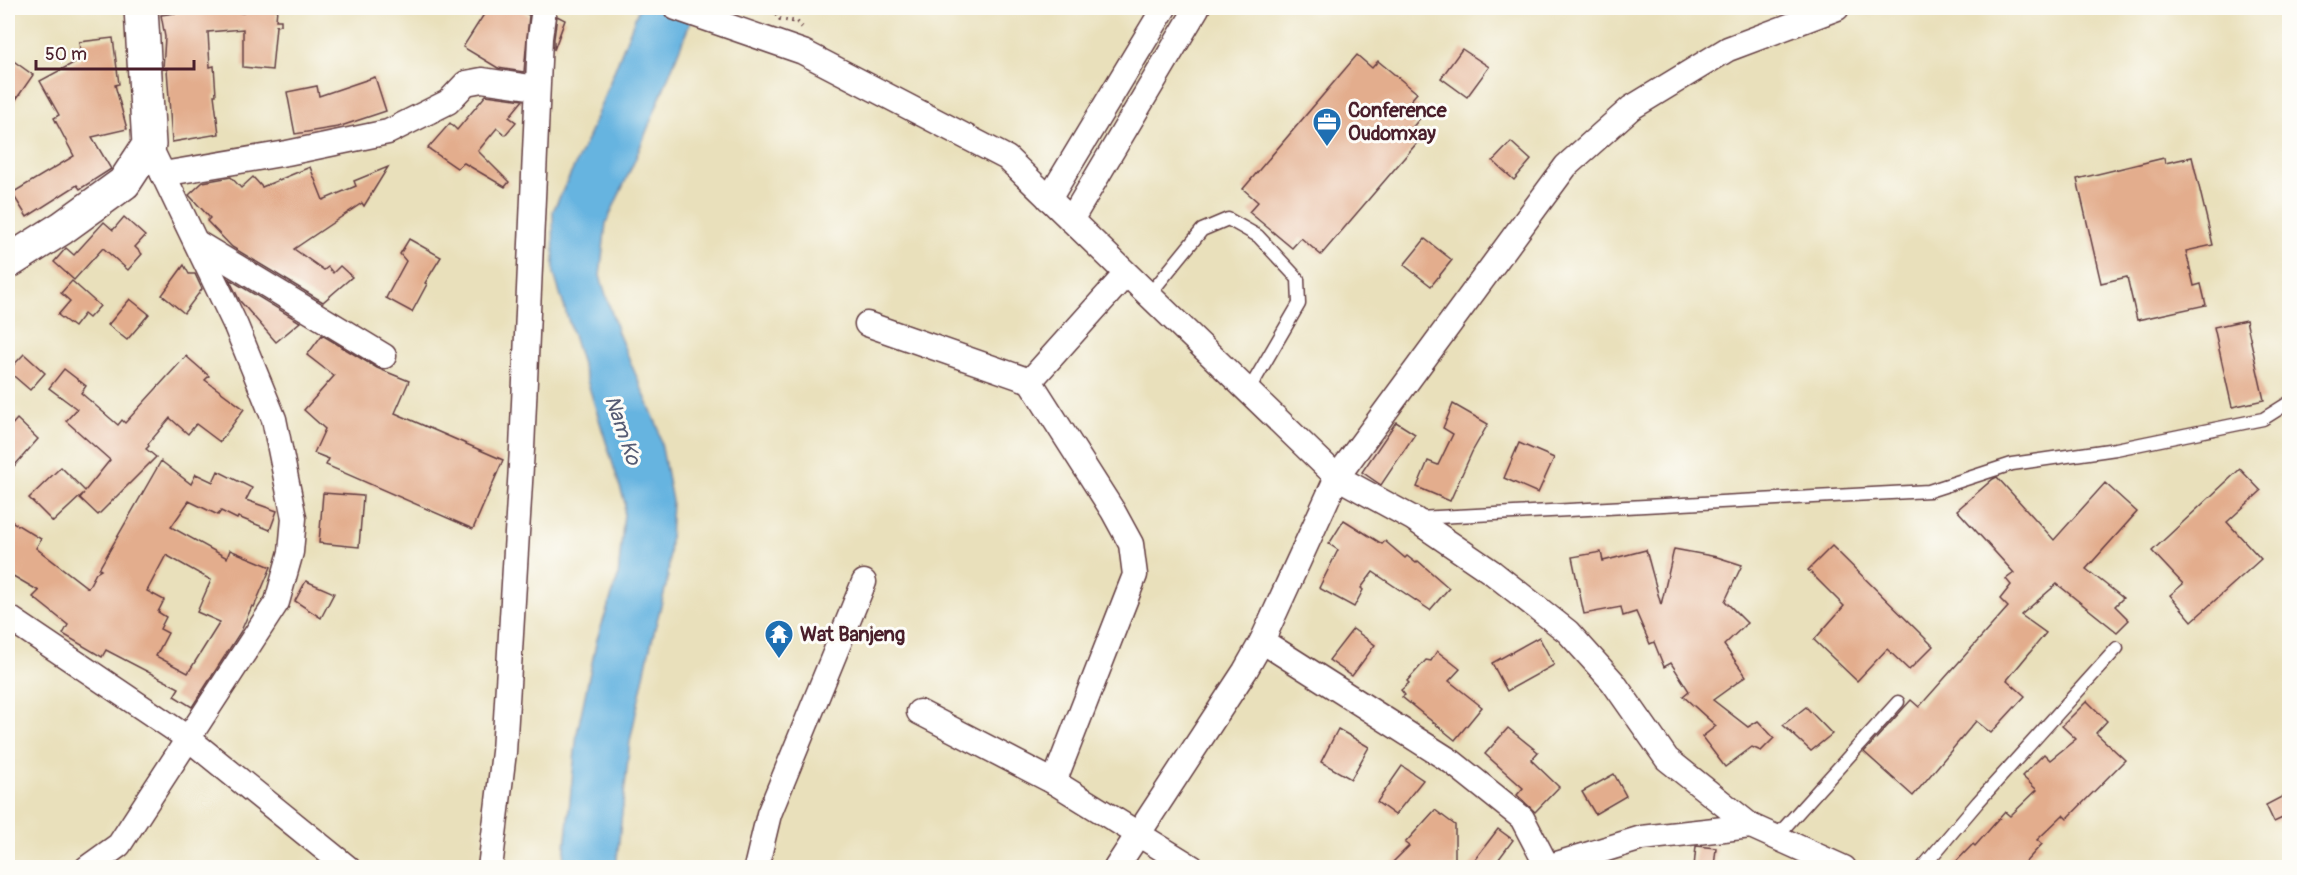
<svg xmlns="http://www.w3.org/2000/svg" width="2297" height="875" viewBox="0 0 2297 875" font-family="Pangolin,sans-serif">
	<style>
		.water { fill: #66b4e0; stroke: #586a86; stroke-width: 1.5 }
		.building { fill: #e3ad8d; fill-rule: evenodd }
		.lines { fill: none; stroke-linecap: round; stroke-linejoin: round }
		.lane-casing { stroke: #623c41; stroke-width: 15 }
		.street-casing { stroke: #623c41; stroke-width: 27 }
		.secondary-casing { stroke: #623c41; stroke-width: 36 }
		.path { stroke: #623c41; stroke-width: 4; stroke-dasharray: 1.5 4.5; stroke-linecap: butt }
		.lane { stroke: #fff; stroke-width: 12 }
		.street { stroke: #fff; stroke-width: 24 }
		.secondary { stroke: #fff; stroke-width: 33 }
		.labels { text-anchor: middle; stroke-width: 6; stroke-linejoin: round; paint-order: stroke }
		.poi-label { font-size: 20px; font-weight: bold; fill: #4a1f2b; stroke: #fdfcf7; text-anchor: start }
		.water-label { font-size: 21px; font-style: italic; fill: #555b73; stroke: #fdfcf7 }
	</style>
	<rect width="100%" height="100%" fill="#fdfcf7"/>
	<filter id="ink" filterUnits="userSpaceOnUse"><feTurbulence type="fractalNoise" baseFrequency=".0167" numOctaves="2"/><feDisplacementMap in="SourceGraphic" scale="12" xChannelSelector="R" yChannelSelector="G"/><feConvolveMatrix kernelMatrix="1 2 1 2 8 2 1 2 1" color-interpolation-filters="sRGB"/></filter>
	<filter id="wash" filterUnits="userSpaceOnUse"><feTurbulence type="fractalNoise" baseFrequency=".008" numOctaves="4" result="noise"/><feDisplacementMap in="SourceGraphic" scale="24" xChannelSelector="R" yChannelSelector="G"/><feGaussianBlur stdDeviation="1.35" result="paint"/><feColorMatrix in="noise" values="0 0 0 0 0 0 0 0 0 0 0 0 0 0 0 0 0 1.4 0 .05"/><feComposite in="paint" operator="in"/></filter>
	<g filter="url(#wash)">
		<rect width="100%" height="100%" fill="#e9e0bb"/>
		<path class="water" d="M639,8H696L635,160L606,223L600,276L618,333L658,427L672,501L668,578L649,652L630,741L616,867H563L577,733L597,639L618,577L625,503L554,274L553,211L587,140Z"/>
		<g id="blocks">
			<g class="building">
				<path d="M211,8L243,13L244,8L277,9L276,20H281V25L276,26L272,70L243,67V29L208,32L210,67L214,66L216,95H214L219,134L172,142L167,69H163L165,37L161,15Z"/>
				<path d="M488,8H516L529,15L524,72L498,68L463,47Z"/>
				<path d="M557,16L565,20L554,50V39Z"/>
				<path d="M113,38L119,84L115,85L127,129L92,137L111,169L80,189L77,185L27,217L12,193L74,156L54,118L59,115L40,81L81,59L79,42Z"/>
				<path d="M1462,49L1489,67L1467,97L1441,78Z"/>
				<path d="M1357,55L1372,68L1378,61L1417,93L1411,100L1425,112L1412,128L1422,137L1321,255L1301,238L1292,248L1249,212L1258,202L1243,189Z"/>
				<path d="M8,57L33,75L8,111Z"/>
				<path d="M375,77L386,111L338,127L295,134L287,92L317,86L319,96Z"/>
				<path d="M486,95L523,100L509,117L516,122L505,135L497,128L478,151L509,182L505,187L464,163L457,168L428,148L450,123L457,130Z"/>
				<path d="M1511,142L1531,160L1514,180L1493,161Z"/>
				<path d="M2192,157L2213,245L2186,251L2194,286L2201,284L2206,305L2137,320L2127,277L2101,283L2077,179L2164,158L2165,163Z"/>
				<path d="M310,167L323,200L356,186L354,181L388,167L364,206L362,203L294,249L324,270L328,267L333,273L340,266L352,277L323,302L232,247L207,221L210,218L189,195L203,182L231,177L241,188L253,177L262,187Z"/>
				<path d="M124,217L145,236L135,247L142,254L128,270L103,248L74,280L54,262L66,248L74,255L104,222L113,230Z"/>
				<path d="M409,239L441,257L425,283L427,284L412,312L386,298L406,261L400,254Z"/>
				<path d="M1425,239L1452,260L1431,286L1404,265Z"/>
				<path d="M184,265L189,274H195L202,289L184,313L162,295Z"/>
				<path d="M229,279L300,322L276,342L240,301Z"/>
				<path d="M72,281L100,306L89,318L84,314L74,327L58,315L70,301L61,293Z"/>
				<path d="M130,299L149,314L127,340L108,325Z"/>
				<path d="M2246,320L2264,400L2232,407L2214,327Z"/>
				<path d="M322,335L377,368L409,381L395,413L503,460L473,529L326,465L329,459L314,453L325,429L304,410L334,376L307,355Z"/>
				<path d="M24,354L45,373L30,390L8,371Z"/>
				<path d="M186,356L209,376L205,380L244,409L220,442L196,424L188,434L170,418L148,444L149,446L146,449L156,457L98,515L80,498L84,493L53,522L29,498L61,467L85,491L110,460L66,421L77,409L49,388L64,369L86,386L81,393L118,425L122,420L125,423Z"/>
				<path d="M1453,404L1488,424L1472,452L1450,501L1417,487L1428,461L1438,465L1453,434L1443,428Z"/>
				<path d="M17,419L38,439L8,473V429Z"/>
				<path d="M1396,422L1415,434L1381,485L1362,472Z"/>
				<path d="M1519,443L1554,458L1538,493L1504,478Z"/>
				<path d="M161,461L191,484L196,474L213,482L218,471L252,488L246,500L277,511L270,530L238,517L237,519L221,511L218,515L189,501L171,527L227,558L230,550L271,567L254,607L252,606L241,631L192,707L174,696L179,688L106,650L102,657L63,634L68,625L33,597L39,591L8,573V519L41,539L36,548L88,588L96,573L101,570L99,569ZM166,555L211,580L197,612L220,622L188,673L156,656L168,633L160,629L166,617L158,612L164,600L147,591Z"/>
				<path d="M2240,469L2261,491L2227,522L2261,559L2192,621L2170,595L2183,584L2152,551Z"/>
				<path d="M1997,477L2054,540L2105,483L2137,512L2086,569L2123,598L2115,606L2129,620L2117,632L2057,584L2021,615L2046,633L2007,680L2025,696L1991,733L1976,721L1913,796L1864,752L1911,700L1919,707L2008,607L2000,599L2011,585L2006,579L2014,573L1957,510L1993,479Z"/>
				<path d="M323,493L363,496L359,547L319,543Z"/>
				<path d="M1344,520L1382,544L1385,541L1405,558L1407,556L1416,563L1418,561L1449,588L1430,610L1373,572L1361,588L1363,590L1354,607L1319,588L1338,550L1329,544Z"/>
				<path d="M1832,546L1933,646L1909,670L1887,649L1857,681L1814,640L1844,606L1808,570Z"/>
				<path d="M1674,549L1717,557L1742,565L1725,601L1747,623L1724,645L1746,676L1713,700L1748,727L1758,721L1774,738L1761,751L1752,747L1725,767L1702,737L1716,726L1683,696L1689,691L1671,663L1664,667L1654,642L1650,644L1636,612L1623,616L1621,607L1584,614L1572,557L1601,552L1603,561L1646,550L1661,605Z"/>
				<path d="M306,581L334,593L321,618L295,601Z"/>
				<path d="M1353,629L1375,645L1352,676L1329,660Z"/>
				<path d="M1539,637L1554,665L1507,691L1492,663Z"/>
				<path d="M1437,651L1460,669L1449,681L1482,707L1455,740L1402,697L1405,695L1401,690L1409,683L1407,681L1426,660L1431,661Z"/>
				<path d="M2087,701L2107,721L2096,733L2125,760L2067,819L2063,815L2037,840L2042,844L2021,867H1951L1973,844L1975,846L2005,812L2010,816L2037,790L2022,776L2044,754L2050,760L2076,739L2062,726Z"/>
				<path d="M1806,707L1832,734L1811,751L1783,725Z"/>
				<path d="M1508,728L1538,752L1531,760L1559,787L1535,812L1517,795L1523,788L1485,754Z"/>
				<path d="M1338,729L1369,747L1351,779L1321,762Z"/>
				<path d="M1402,766L1423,780L1395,815L1377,802Z"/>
				<path d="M1614,774L1626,796L1595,814L1582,792Z"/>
				<path d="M2289,793V815L2274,822L2266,805Z"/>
				<path d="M1435,810L1455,825V867H1388L1409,846L1405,843Z"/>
				<path d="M1498,829L1513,840L1493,867H1469Z"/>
				<path d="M1696,846L1716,848L1714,867H1694Z"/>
			</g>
		</g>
	</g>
	<g filter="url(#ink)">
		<use href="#blocks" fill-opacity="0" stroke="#623c41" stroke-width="1.5"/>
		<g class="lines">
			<g class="lane-casing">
				<g id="lane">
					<path d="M1149,295L1202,230L1228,219L1258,236L1298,279L1299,304L1249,390"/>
					<path d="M1418,518L1929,491L2012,464L2116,449L2263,419L2290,402"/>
					<path d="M1776,837L1898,702"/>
					<path d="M1922,868L1978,802L2117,648"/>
				</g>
			</g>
			<g class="street-casing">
				<g id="street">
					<path d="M676,8L803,52L1007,158L1337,477L1262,641L1245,671L1116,868"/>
					<path d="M1837,8L1728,49L1631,108L1566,166L1337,477L1414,519L1493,573L1568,632L1613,682L1667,759L1751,826L1844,868"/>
					<path d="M163,174L287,153L388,132L448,102L466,83L482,80L537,88"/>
					<path d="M1049,199L1164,8"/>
					<path d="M1071,220L1197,8"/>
					<path d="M196,242L384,356"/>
					<path d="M867,324L1030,381L1113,511L1131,544L1135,575L1054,782"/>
					<path d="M1030,381L1126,274"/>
					<path d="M8,617L189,739L348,868"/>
					<path d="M1262,641L1452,762L1522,818L1547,866"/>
					<path d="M919,712L1054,782L1193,868"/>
					<path d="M87,868L119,845L277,602L291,552L294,518L274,419L236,326L149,145"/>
					<path d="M490,868L504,752L522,449L540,38L544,8"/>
					<path d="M756,868L769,814L864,582"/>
					<path d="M1544,868L1642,838L1751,826"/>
				</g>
			</g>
			<g class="secondary-casing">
				<path id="secondary" d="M8,262L62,228L124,183L149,145L141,8"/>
			</g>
			<path class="path" d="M775,8V12L780,19L797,22L802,27"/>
			<use href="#lane" class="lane"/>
			<use href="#street" class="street"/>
			<use href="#secondary" class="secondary"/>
		</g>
	</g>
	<defs>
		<g id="office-pin" transform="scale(1.5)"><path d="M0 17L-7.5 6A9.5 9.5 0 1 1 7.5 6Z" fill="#1f6fb2" stroke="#fdfcf7"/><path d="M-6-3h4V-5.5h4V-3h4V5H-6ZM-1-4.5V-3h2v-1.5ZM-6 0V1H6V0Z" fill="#fff"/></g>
		<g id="temple-pin" transform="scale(1.5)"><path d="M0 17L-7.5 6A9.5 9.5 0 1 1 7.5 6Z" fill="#1f6fb2" stroke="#fdfcf7"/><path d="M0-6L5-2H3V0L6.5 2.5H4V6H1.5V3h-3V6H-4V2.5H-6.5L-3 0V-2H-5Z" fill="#fff"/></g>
	</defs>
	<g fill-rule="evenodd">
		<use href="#office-pin" x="1327" y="122"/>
		<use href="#temple-pin" x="779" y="634"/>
	</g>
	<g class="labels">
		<g class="poi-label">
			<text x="1348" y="117">Conference<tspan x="1348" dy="23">Oudomxay</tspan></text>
			<text x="800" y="641">Wat Banjeng</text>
		</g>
		<g class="water-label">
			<text transform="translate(623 430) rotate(71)" y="7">Nam Ko</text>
		</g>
	</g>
	<rect width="2297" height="875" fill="none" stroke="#fdfcf7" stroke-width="30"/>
	<path d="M36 60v9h158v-9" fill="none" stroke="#4a1f2b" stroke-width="3"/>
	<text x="45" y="60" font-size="18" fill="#4a1f2b" stroke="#fdfcf7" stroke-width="4.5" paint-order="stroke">50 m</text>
</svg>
